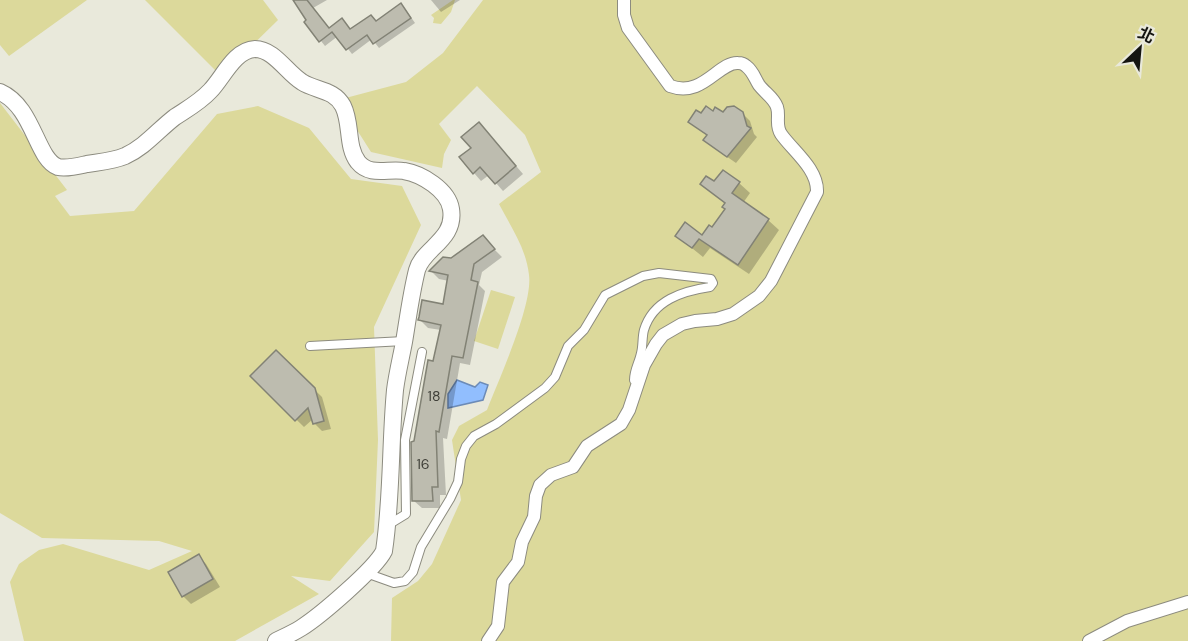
<svg xmlns="http://www.w3.org/2000/svg" width="1188" height="641" viewBox="0 0 1188 641" font-family="'DM Sans','Noto Sans TC',sans-serif">
	<style>
		.green { fill: #dcd99b }
		.water { fill: #91befe; stroke: #6c8bb7; stroke-width: 1.5 }
		.shadow { fill: #0003 }
		.building { fill: #bdbcaf; stroke: #828275; stroke-width: 1.5 }
		.lines { fill: none; stroke-linecap: round; stroke-linejoin: round }
		.service-casing { stroke: #8c8b7f; stroke-width: 10 }
		.pedestrian-casing { stroke: #8c8b7f; stroke-width: 14 }
		.minor-casing { stroke: #8c8b7f; stroke-width: 18 }
		.service { stroke: #fff; stroke-width: 8 }
		.pedestrian { stroke: #fff; stroke-width: 12 }
		.minor { stroke: #fff; stroke-width: 16 }
		.labels { text-anchor: middle; stroke-width: 6; stroke-linejoin: round; paint-order: stroke }
		.number-label { font-size: 14px; fill: #3f3f38 }
	</style>
	<rect width="100%" height="100%" fill="#e9e9db"/>
	<g class="green">
		<path d="M0,0H87L9,56L0,45Z"/>
		<path d="M145,0H263L278,20L221,76Z"/>
		<path d="M453,0H455L451,12L441,24L433,23L434,18L431,15Z"/>
		<path d="M483,0H1188V641H391L392,598L418,581L432,564L461,500L452,440L459,426L487,410C499,379 533,305 529,275C526,248 511,227 499,204L541,172L525,135L477,86L439,124L451,140L444,154L442,168L371,152L338,100L406,82L443,53Z"/>
		<path d="M0,103L67,190L55,196L70,216L134,211L217,114L258,106L309,128L351,179L402,186L421,225L374,327L378,440L374,532L330,581L291,576L319,594L235,641H24L10,582L19,564L39,550L63,544L149,570L192,551L159,541L42,538L0,513Z"/>
		<path d="M491,290L515,297L498,349L474,341Z"/>
	</g>
	<path class="water" d="M457,380L475,387L480,382L488,385L483,400L448,408V394Z"/>
	<g class="shadow">
		<path d="M295,0H327L313,8L330,29L351,31L406,10L415,23L379,48L372,39L352,54L338,36L325,46L306,22L308,21Z"/>
		<path d="M431,0H460L441,12Z"/>
		<path d="M713,113L724,115L742,113L750,121L754,134L757,137L736,163L713,147L705,140L708,136L690,122L701,115Z"/>
		<path d="M487,132L523,174L503,191L489,175L481,181L474,173L473,148Z"/>
		<path d="M739,183L750,193L743,203L768,220L779,230L749,274L710,248L703,257L677,236L702,237L712,229L727,209L726,204L702,184Z"/>
		<path d="M490,245L502,257L482,272L479,285L485,291L470,365L460,363L447,439L443,438L446,495H440V508H422L414,501L415,443L441,330L428,328L420,320L444,306L449,281L439,279L431,271L452,260Z"/>
		<path d="M276,352L322,397L331,429L322,431L314,423L313,419L304,427L252,376Z"/>
		<path d="M198,556L206,564L220,587L191,604L183,596Z"/>
	</g>
	<g class="building">
		<path d="M293,0H307L329,28L342,18L350,29L371,15L376,21L401,3L411,18L373,44L367,35L346,50L332,32L319,42L304,22L306,20Z"/>
		<path d="M706,106L713,111L715,107L723,112L727,107L734,106L743,112L747,126L751,128L727,157L703,140L707,135L688,122L696,110L701,113Z"/>
		<path d="M479,122L516,166L495,184L480,167L473,174L459,157L471,148L461,137Z"/>
		<path d="M723,170L740,182L732,193L769,219L738,265L699,239L692,248L675,236L685,222L702,235L709,225L712,227L725,209L722,207L725,203L700,184L706,176L714,181Z"/>
		<path d="M483,235L495,249L474,264L471,280L478,282L463,358L452,356L439,432L436,431L438,487H432L433,501H412L411,442L414,441L428,360L433,361L441,325L418,320L419,317L422,300L443,304L448,275L429,271L443,257L451,258Z"/>
		<path d="M276,350L315,388L324,421L313,424L308,408L295,421L250,376Z"/>
		<path d="M199,554L213,579L182,597L168,572Z"/>
	</g>
	<g class="lines">
		<g class="service-casing">
			<g id="service">
				<path d="M310,346L404,341"/>
				<path d="M388,525L406,514L405,440L422,352"/>
				<path d="M366,573L394,583L405,581L413,572L421,547L450,499L458,482L461,459L466,446L474,436L496,424L545,388L555,377L568,346L584,330L605,295L643,276L659,273L711,279L713,283L710,287C683,291 653,300 644,330C642,337 643,346 641,353C639,363 634,370 634,380H637"/>
			</g>
		</g>
		<g class="pedestrian-casing">
			<g id="pedestrian">
				<path d="M488,641L498,626L503,582L518,562L522,542L534,517L536,496L540,485L551,475L573,467L587,446L621,424L629,410L644,365L656,344L663,335L682,324L695,321L717,319L733,314L759,296L771,281L817,192C818,169 793,151 781,134C775,125 780,116 777,107C774,98 765,93 759,85C755,79 753,71 746,66C744,64 741,63 738,63C718,62 703,98 670,86L628,28L624,15V0"/>
				<path d="M1089,641L1127,621L1188,602"/>
			</g>
		</g>
		<g class="minor-casing">
			<path id="minor" d="M0,92C34,107 36,159 58,167C67,169 78,166 87,164C99,162 113,161 125,156C145,147 158,130 175,117C187,109 200,102 210,91C223,78 234,50 255,49C274,49 287,73 302,82C316,91 334,89 343,106C352,124 346,146 358,162C370,177 389,168 404,171C422,174 448,190 451,209C456,240 423,248 417,270C411,294 408,318 404,342C401,358 397,374 395,390C390,444 392,498 384,551C375,569 320,616 301,628C293,633 284,637 276,641"/>
		</g>
		<use href="#service" class="service"/>
		<use href="#pedestrian" class="pedestrian"/>
		<use href="#minor" class="minor"/>
	</g>
	<g class="labels">
		<g class="number-label">
			<text x="434" y="401">18</text>
			<text x="423" y="469">16</text>
		</g>
	</g>
	<g transform="translate(1140 48) rotate(26)" stroke="#e9e9db" stroke-width="4.5" paint-order="stroke">
	<path d="M0-4.5L10 22L0 15L-10 22Z" fill="#151511"/>
	<text y="-9" font-size="16" font-weight="bold" text-anchor="middle" fill="#151511">北</text>
	</g>
</svg>
